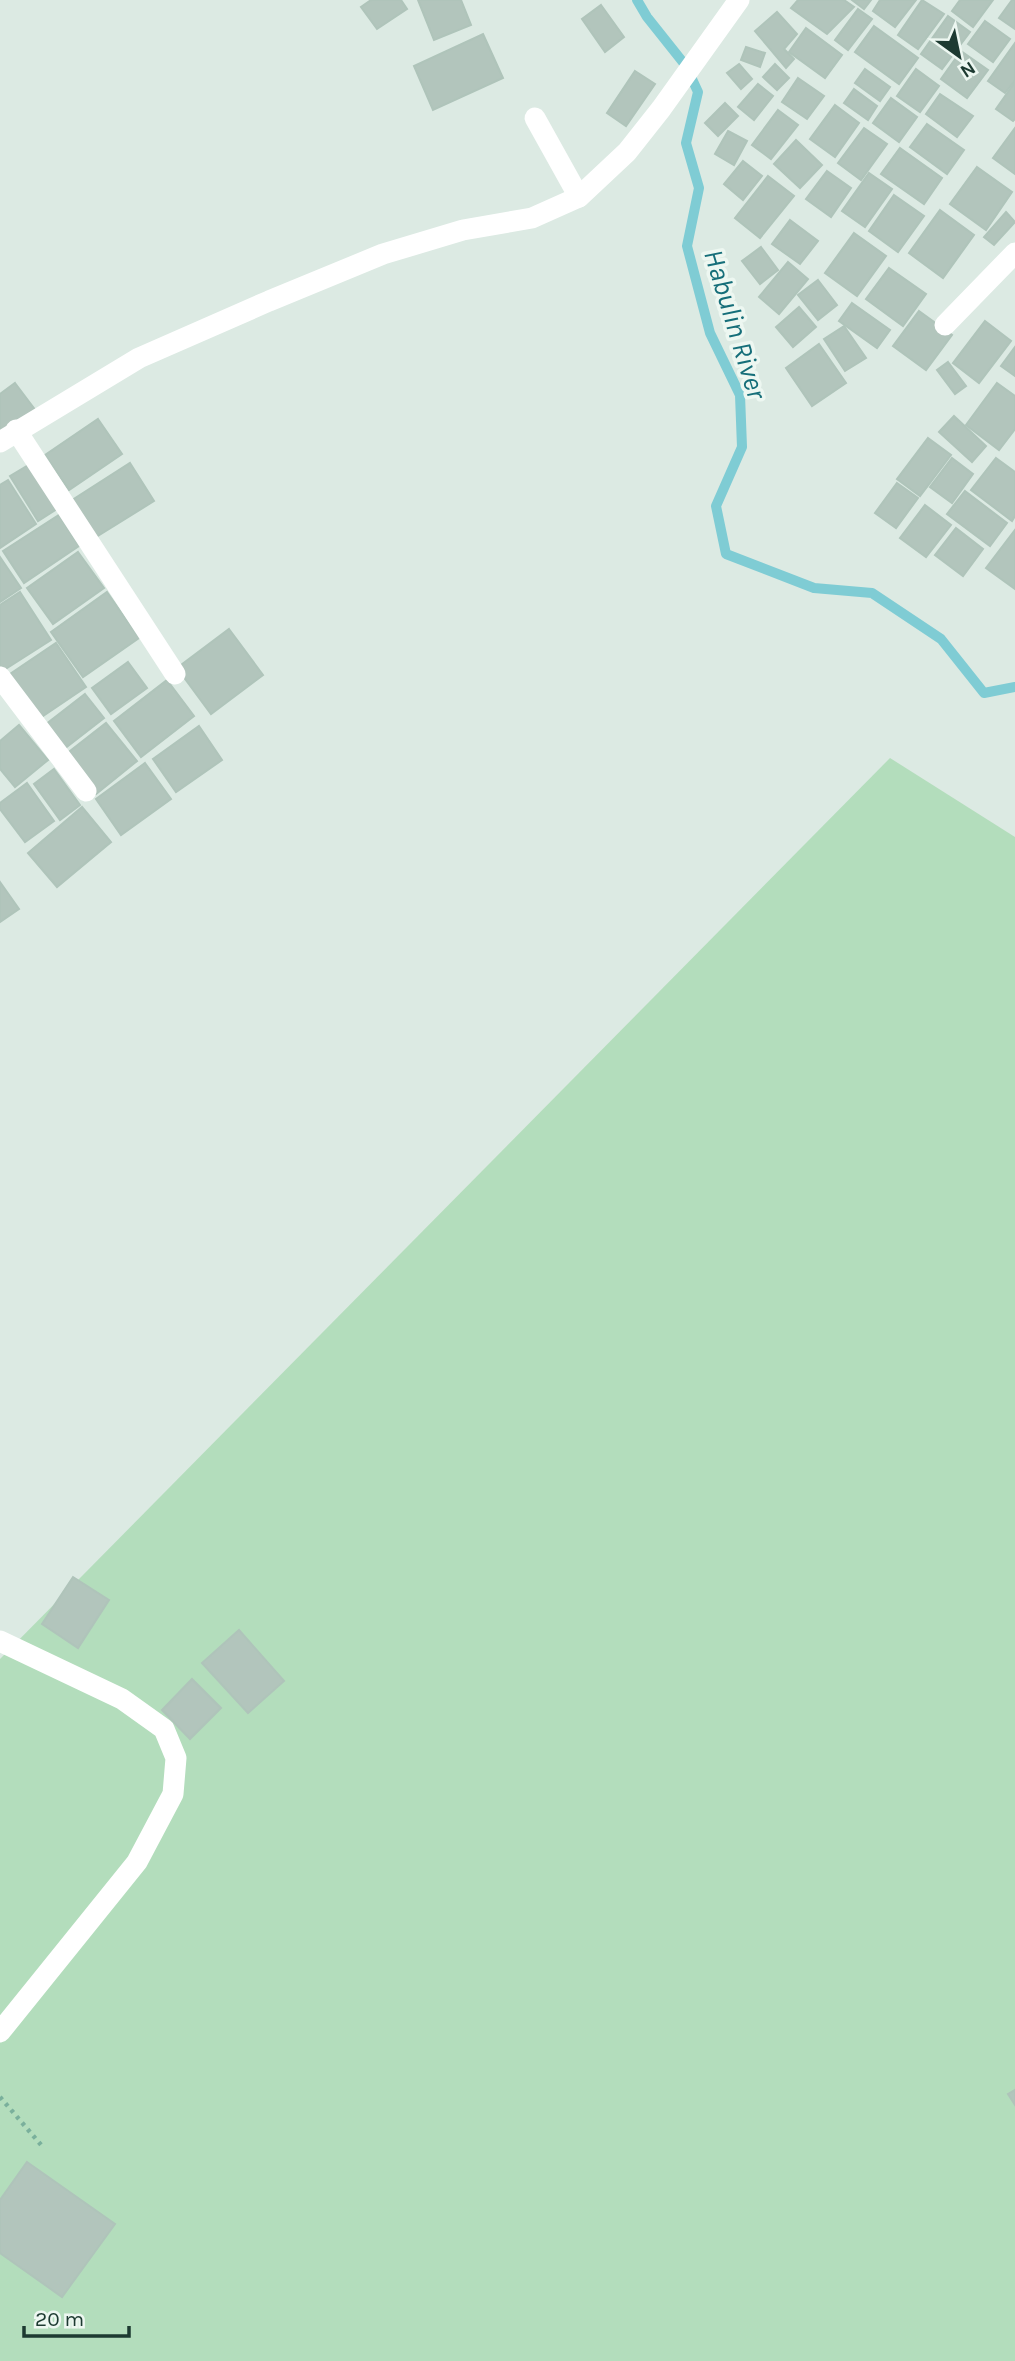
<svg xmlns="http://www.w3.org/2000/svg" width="1015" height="2361" viewBox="0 0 1015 2361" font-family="Karla,sans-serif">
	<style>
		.green { fill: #b3ddbc }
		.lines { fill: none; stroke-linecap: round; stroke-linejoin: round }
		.stream { stroke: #7fccd4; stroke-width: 10 }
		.building { fill: #b2c5bc; stroke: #afc4ba; stroke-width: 2 }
		.path { stroke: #7ab09c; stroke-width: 4.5; stroke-dasharray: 3.5 5; stroke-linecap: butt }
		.minor { stroke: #fff; stroke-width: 21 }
		.labels { text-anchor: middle; stroke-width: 7; stroke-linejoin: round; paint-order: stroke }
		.water-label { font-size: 28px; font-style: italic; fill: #156e79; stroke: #edf7f1 }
	</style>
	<rect width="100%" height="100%" fill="#dceae3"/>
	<path class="green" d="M890,758L1015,837V2361H0V1659Z"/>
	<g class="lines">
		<path class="stream" d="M637,0L647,17L686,66L698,92L686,143L699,188L687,246L710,333L740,395L742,447L716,506L726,554L814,588L872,593L941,639L984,693L1015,687"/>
	</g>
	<g class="building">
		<path d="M371,0H401L407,9L377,29L361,7Z"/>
		<path d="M418,0H461L471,25L434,40Z"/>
		<path d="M798,0H844L854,7L827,34L791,8Z"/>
		<path d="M852,0H871L864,9Z"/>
		<path d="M880,0H916L895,27L873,11Z"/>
		<path d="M922,0L944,14L918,49L898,35Z"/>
		<path d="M960,0H993L973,27L952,11Z"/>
		<path d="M1012,0H1015V29L999,18Z"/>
		<path d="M601,5L624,37L605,52L582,19Z"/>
		<path d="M858,9L872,19L848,50L835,40Z"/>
		<path d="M777,12L797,34L784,49L794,59L786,68L755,31Z"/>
		<path d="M948,16L970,32L942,69L921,54Z"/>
		<path d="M985,21L1010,39L993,62L968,44Z"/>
		<path d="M874,26L918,58L899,84L855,52Z"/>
		<path d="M806,28L842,55L825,78L789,52Z"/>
		<path d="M483,34L503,78L433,110L414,66Z"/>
		<path d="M1015,43V80L1005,93L988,81Z"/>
		<path d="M746,47L765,53L760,67L741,60Z"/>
		<path d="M961,51L988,70L967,98L941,79Z"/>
		<path d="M739,64L752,79L741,89L727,73Z"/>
		<path d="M775,64L789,78L777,90L763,77Z"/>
		<path d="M865,69L890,87L880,101L855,83Z"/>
		<path d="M916,69L939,86L920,112L897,96Z"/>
		<path d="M635,71L655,84L626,126L607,113Z"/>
		<path d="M798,78L824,96L807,119L782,102Z"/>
		<path d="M1015,82V119L1013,121L996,109Z"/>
		<path d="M758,84L773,96L754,120L738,107Z"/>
		<path d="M854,89L877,106L868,120L844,103Z"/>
		<path d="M940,94L973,116L957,137L926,114Z"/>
		<path d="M891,98L917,117L899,142L873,123Z"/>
		<path d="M725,103L738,116L718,136L705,123Z"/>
		<path d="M835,105L859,123L835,157L810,139Z"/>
		<path d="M778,110L798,125L771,159L752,145Z"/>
		<path d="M927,124L964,150L947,174L910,147Z"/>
		<path d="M864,128L887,144L861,180L838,163Z"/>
		<path d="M1015,128V174L993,158Z"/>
		<path d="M728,131L747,141L734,165L715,154Z"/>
		<path d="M796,140L822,165L800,188L774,164Z"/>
		<path d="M900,148L942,178L924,204L881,174Z"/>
		<path d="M743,161L762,176L743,200L724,184Z"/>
		<path d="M977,167L1012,192L986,230L950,204Z"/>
		<path d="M827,171L851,188L831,217L806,199Z"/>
		<path d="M869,173L892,189L865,227L842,211Z"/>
		<path d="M768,176L794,196L760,238L735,218Z"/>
		<path d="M894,195L924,216L898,252L869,231Z"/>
		<path d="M940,210L974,235L943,278L909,253Z"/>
		<path d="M1006,212L1015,222L994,245L984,237Z"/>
		<path d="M790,220L818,241L800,264L772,244Z"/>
		<path d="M854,233L886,256L857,296L825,273Z"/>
		<path d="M761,247L778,270L760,284L742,261Z"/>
		<path d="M788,262L808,279L779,314L759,297Z"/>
		<path d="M889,268L926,294L903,326L866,299Z"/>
		<path d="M818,280L837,305L818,320L798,295Z"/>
		<path d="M852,303L890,330L877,348L839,321Z"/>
		<path d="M799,307L816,327L793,347L776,327Z"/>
		<path d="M919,311L952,335L926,370L893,346Z"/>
		<path d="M985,321L1011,341L979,383L953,363Z"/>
		<path d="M844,326L866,358L845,371L824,339Z"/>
		<path d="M819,344L846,383L812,406L786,368Z"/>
		<path d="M1015,347V376L1001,366Z"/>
		<path d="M948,362L966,386L955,394L937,370Z"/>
		<path d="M15,383L36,411L0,432V394Z"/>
		<path d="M997,383L1015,396V429L999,450L966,425Z"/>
		<path d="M954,416L986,446L972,462L939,432Z"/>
		<path d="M98,419L122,454L69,490L45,455Z"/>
		<path d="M928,438L951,455L920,496L897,479Z"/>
		<path d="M952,458L973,474L952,503L930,487Z"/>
		<path d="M996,458L1015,472V516L1012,521L971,490Z"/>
		<path d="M130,463L154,501L93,539L69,502Z"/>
		<path d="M30,464L57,509L38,521L10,476Z"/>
		<path d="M8,480L36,524L0,548V485Z"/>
		<path d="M897,483L918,498L896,528L875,513Z"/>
		<path d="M965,491L1007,523L990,546L947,514Z"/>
		<path d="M925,505L951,525L926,557L900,538Z"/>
		<path d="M59,515L79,546L24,583L3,551Z"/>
		<path d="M956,528L983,549L963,576L935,555Z"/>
		<path d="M1015,530V589L986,568Z"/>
		<path d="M78,552L104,588L53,624L27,588Z"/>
		<path d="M0,557L21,588L0,602Z"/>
		<path d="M20,592L51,640L4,670L0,665V605Z"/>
		<path d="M107,592L139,638L83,677L51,632Z"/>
		<path d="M229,629L263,675L211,714L177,668Z"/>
		<path d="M56,643L86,687L37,720L7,676Z"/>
		<path d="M128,662L147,688L111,714L92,688Z"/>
		<path d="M167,680L194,716L141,757L114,721Z"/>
		<path d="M85,694L104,718L64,749L45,725Z"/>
		<path d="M106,723L137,761L96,794L65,755Z"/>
		<path d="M19,725L48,760L15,787L0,769V741Z"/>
		<path d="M199,726L222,760L176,792L153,759Z"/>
		<path d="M145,763L171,799L121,835L96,799Z"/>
		<path d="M54,769L80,805L60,820L34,784Z"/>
		<path d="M27,783L54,821L25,842L0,809V803Z"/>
		<path d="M82,807L111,842L57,887L28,853Z"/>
		<path d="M0,882L19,909L0,922Z"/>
		<path d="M73,1577L109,1600L78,1648L42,1624Z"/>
		<path d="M239,1630L284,1681L248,1713L202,1663Z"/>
		<path d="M192,1679L221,1708L190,1739L162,1710Z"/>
		<path d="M1015,2090V2105L1008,2094Z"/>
		<path d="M27,2162L115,2224L62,2297L0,2253V2200Z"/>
	</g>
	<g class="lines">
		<path class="path" d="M0,2097L42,2146"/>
		<g class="minor">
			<path d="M535,118L579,197"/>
			<path d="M945,325L1015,253"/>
			<path d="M16,430L175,674"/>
			<path d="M0,442L139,358L269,301L383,254L463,230L532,218L579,197L627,152L661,109L739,0"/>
			<path d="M0,677L86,791"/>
			<path d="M0,1641L122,1699L164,1729L176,1758L173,1794L137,1862L0,2032"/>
		</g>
	</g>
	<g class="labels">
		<g class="water-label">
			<text transform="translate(736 324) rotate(73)" y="10">Habulin River</text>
		</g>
	</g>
	<g transform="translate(959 56) rotate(147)" stroke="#edf7f1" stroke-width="5" paint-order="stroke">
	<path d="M0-5L12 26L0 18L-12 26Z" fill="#1d3a31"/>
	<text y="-10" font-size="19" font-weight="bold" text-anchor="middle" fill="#1d3a31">N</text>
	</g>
	<path d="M24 2326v10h105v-10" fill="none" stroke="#1d3a31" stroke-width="3.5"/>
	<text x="35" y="2326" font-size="21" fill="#1d3a31" stroke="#edf7f1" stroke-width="5" paint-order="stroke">20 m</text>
</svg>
